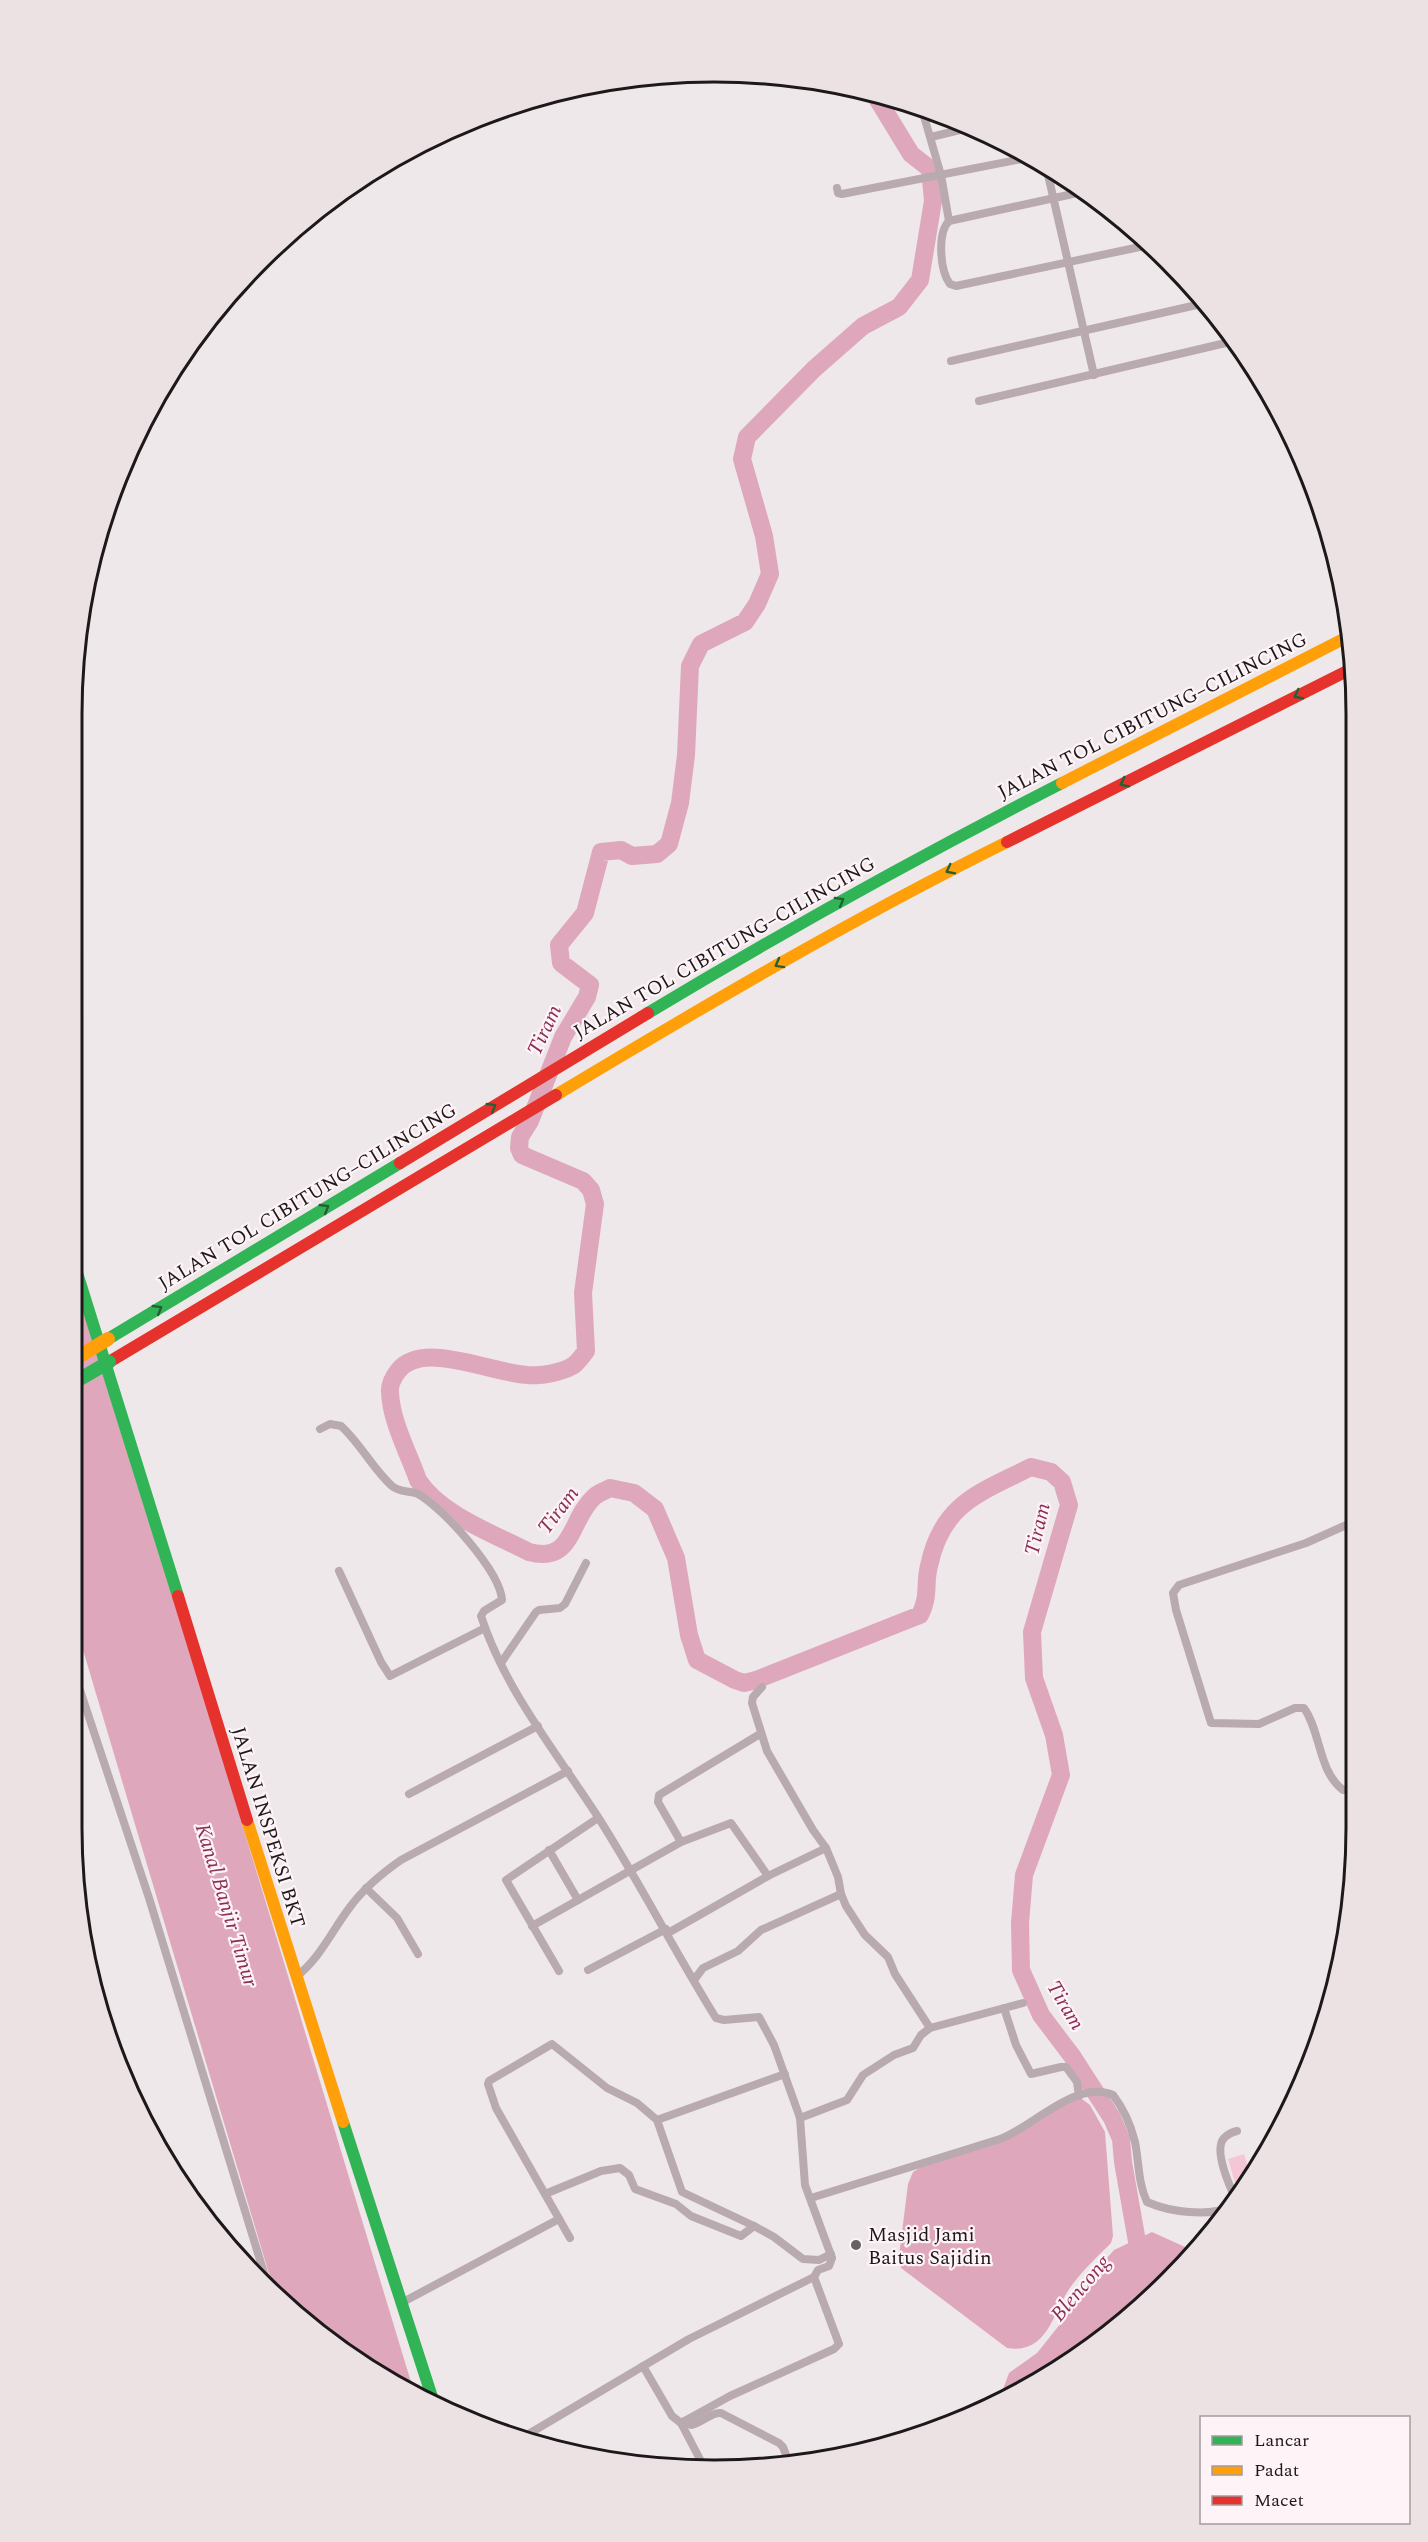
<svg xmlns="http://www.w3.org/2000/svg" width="1428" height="2542" viewBox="0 0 1428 2542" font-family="Spectral,serif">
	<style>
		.green { fill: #f5c6d6 }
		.water { fill: #dfa7bb }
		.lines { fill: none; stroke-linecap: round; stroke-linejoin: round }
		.river { stroke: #dfa7bb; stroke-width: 18 }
		.street { stroke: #b9aaaf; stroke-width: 8 }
		.fast { stroke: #30b455; stroke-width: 12 }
		.slow { stroke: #ff9f0a; stroke-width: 12 }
		.jam { stroke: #e5322d; stroke-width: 12 }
		.fast-bridge { stroke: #30b455; stroke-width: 14 }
		.slow-bridge { stroke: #ff9f0a; stroke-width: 14 }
		.oneway { stroke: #265f35 }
		.poi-dot { fill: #666163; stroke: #fef3f6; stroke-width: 2 }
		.labels { text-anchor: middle; stroke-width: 4.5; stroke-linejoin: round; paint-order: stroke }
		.street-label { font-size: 20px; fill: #1d191a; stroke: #fef3f6 }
		.poi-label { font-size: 20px; fill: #1d191a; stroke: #fef3f6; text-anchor: start }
		.water-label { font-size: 21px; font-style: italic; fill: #8a2e55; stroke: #fef3f6 }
		.rim { fill: none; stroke: #1d191a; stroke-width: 3 }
	</style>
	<rect width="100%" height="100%" fill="#eee8ea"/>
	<path class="green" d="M1244,2154L1251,2178L1239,2196L1228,2159Z"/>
	<g class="water">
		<path d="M73,1279L207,1708L414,2392C364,2365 314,2336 275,2294L72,1613Z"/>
		<path d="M1082,2099L1090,2105L1105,2132L1113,2236L1111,2243C1098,2256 1084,2269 1072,2285C1053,2310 1049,2355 1007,2348L901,2268L899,2256L908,2184L913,2172L921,2167L982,2147L1072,2100Z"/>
		<path d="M1152,2232L1194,2251L1158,2289L1149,2288L1108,2333L1070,2362L987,2406L1002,2392L1009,2373L1037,2353L1069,2313L1093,2274L1114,2250Z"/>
	</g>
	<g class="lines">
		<path class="river" d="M875,95L911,154L930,169L933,201L920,280L899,307L863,326L814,369L747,437L742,459L764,536L770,574L757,604L745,622L701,644L690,666L686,755L680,803L669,844L657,854L632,856L621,850L601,852L585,913L559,945L561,963L590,985L587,997L563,1037L530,1121L520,1137L519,1148L522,1155L583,1181L591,1190L595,1204L583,1293L586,1351C583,1355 579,1361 574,1365C567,1370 548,1375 539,1375C501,1379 425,1337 398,1371C394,1376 389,1385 390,1392C391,1421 408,1452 418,1480C439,1514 494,1534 529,1552C574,1564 569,1520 594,1497C598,1493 605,1491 610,1488L634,1493L655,1509L676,1558L689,1635L697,1660L735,1680L744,1683L756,1680L920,1615C930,1595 924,1585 929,1566C942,1503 980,1493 1031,1467L1051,1472L1062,1482L1069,1505L1032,1632L1034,1678L1054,1735L1061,1775L1024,1875L1020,1923L1021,1970L1041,2015L1072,2056L1112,2118L1121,2139L1123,2162L1139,2253"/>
		<g class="street">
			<path d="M921,106L941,175L949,221C937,233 940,271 950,284L956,286L1149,245"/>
			<path d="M931,137L968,128"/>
			<path d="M1046,166L1094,375"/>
			<path d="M837,188L838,193L842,194L1032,157"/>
			<path d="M949,221L1082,192"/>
			<path d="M951,361L1201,304"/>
			<path d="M979,401L1234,341"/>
			<path d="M320,1429L330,1424L341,1426C360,1443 373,1469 392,1486C400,1493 409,1490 418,1494C443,1508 500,1571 502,1600L484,1611L481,1616C505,1690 556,1752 598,1817C640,1883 675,1952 716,2018L724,2020L759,2017L774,2045L800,2118L805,2185L832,2258L829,2266L818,2270L814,2277L689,2339L520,2439"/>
			<path d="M1353,1522L1306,1543L1179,1585L1173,1593L1176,1610L1211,1723L1259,1724L1295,1708H1304C1321,1732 1318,1771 1343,1790L1354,1789"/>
			<path d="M339,1571L381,1662L390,1676L485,1628"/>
			<path d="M501,1663L536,1612L539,1610L560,1608L565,1604L586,1563"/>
			<path d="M72,1666L149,1898L268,2286"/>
			<path d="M762,1687L753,1697L752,1703L767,1751L813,1830L826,1848L838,1877L841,1894L846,1906L865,1935L888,1957L895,1974L930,2028"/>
			<path d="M409,1794L538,1726"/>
			<path d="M681,1842L731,1823L768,1876L826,1848"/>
			<path d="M549,1850L578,1900"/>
			<path d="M366,1888L397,1918L418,1954"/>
			<path d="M532,1926L681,1842L658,1802L659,1795L760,1734"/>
			<path d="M668,1933L768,1876"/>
			<path d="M588,1970L666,1929"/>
			<path d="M559,1971L506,1880L598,1818"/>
			<path d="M296,1977C321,1957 331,1932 350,1907C364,1888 381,1874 401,1860L568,1771"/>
			<path d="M694,1980L703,1968L738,1951L761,1930L841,1894"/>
			<path d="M1004,2008L1016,2045L1031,2074L1061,2067H1066L1077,2082L1079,2096"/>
			<path d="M800,2118L847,2100L863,2075L894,2055L913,2048L921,2035L930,2028L1023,2003"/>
			<path d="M657,2120L785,2074"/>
			<path d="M545,2194L601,2171L620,2168L629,2175L635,2189L676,2204L691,2216L741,2236L754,2226"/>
			<path d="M811,2198L1000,2139C1033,2127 1076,2079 1113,2095C1123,2108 1131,2126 1135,2142C1139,2162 1138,2183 1147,2202C1170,2212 1208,2217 1231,2207"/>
			<path d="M1236,2200C1230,2187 1213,2150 1224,2138C1227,2135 1233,2132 1237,2131"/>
			<path d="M570,2238L496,2108L488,2084L489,2081L552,2044L607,2088L637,2103L657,2120L682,2192L754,2226L774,2237L803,2259L819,2260L831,2254"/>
			<path d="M403,2302L559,2219"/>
			<path d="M643,2366L672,2416L681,2423L730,2396L834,2349L839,2344L814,2277"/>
			<path d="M685,2421L691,2425C702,2423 711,2412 721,2413L779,2443L783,2447L789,2463"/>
			<path d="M681,2423L705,2469"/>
		</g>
		<g class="fast">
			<path d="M648,1013C784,931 922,855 1062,783"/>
			<path d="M73,1260L178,1596"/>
			<path d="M108,1339L400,1163"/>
			<path d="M343,2122L434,2403"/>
		</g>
		<g class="slow">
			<path d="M1062,783L1351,635"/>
			<path d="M556,1095C704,1006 852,919 1007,842"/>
			<path d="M247,1820L343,2122"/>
		</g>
		<g class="jam">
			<path d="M1007,842L1351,669"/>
			<path d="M400,1163L648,1013"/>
			<path d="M109,1362L556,1095"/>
			<path d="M178,1596L247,1820"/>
		</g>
		<path class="fast-bridge" d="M73,1383L109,1362"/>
		<path class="slow-bridge" d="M73,1360L108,1339"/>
	</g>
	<defs><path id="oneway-chevron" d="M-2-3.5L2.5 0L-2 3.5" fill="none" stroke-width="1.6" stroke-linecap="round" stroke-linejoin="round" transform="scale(1.5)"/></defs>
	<g class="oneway">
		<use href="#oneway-chevron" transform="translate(1298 695) rotate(153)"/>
		<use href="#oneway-chevron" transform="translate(1124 783) rotate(153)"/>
		<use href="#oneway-chevron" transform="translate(950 870) rotate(153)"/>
		<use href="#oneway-chevron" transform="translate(840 901) rotate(-30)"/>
		<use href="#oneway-chevron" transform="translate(779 964) rotate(151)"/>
		<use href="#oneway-chevron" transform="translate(492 1107) rotate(-31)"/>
		<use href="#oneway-chevron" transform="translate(325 1208) rotate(-31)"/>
		<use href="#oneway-chevron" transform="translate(158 1309) rotate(-31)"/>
	</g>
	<circle class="poi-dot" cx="856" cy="2245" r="6"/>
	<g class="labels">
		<g class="street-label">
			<text transform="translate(1152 715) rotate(-27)" y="7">JALAN TOL CIBITUNG–CILINCING</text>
			<text transform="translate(724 947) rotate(-30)" y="7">JALAN TOL CIBITUNG–CILINCING</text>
			<text transform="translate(307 1196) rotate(-31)" y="7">JALAN TOL CIBITUNG–CILINCING</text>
			<text transform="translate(269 1827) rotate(73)" y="7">JALAN INSPEKSI BKT</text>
		</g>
		<g class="poi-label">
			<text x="868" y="2241">Masjid Jami<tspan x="868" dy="23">Baitus Sajidin</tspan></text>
		</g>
		<g class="water-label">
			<text transform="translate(544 1030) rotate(-65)" y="7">Tiram</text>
			<text transform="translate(558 1510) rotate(-53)" y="7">Tiram</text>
			<text transform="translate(1037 1529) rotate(-77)" y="7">Tiram</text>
			<text transform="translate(227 1905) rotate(73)" y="7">Kanal Banjir Timur</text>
			<text transform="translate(1066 2005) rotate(59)" y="7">Tiram</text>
			<text transform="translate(1080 2288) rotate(-50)" y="7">Blencong</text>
		</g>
	</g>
	<path d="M0 0H1428V2542H0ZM714 82H714A632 632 0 0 1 1346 714V1828A632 632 0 0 1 714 2460H714A632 632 0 0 1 82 1828V714A632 632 0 0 1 714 82Z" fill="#ece2e4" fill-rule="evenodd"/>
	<path class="rim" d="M714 82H714A632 632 0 0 1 1346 714V1828A632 632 0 0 1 714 2460H714A632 632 0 0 1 82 1828V714A632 632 0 0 1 714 82Z"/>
	<rect x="1200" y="2416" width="210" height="108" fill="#fef3f6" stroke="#a49c9e" stroke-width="1.5"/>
	<rect x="1212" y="2436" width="30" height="9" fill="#30b455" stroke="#a49c9e" stroke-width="1.5"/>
	<text x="1254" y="2446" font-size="18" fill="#1d191a">Lancar</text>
	<rect x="1212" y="2466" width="30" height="9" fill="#ff9f0a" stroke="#a49c9e" stroke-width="1.5"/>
	<text x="1254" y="2476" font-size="18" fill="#1d191a">Padat</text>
	<rect x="1212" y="2496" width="30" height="9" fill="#e5322d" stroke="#a49c9e" stroke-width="1.5"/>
	<text x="1254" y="2506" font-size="18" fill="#1d191a">Macet</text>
</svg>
